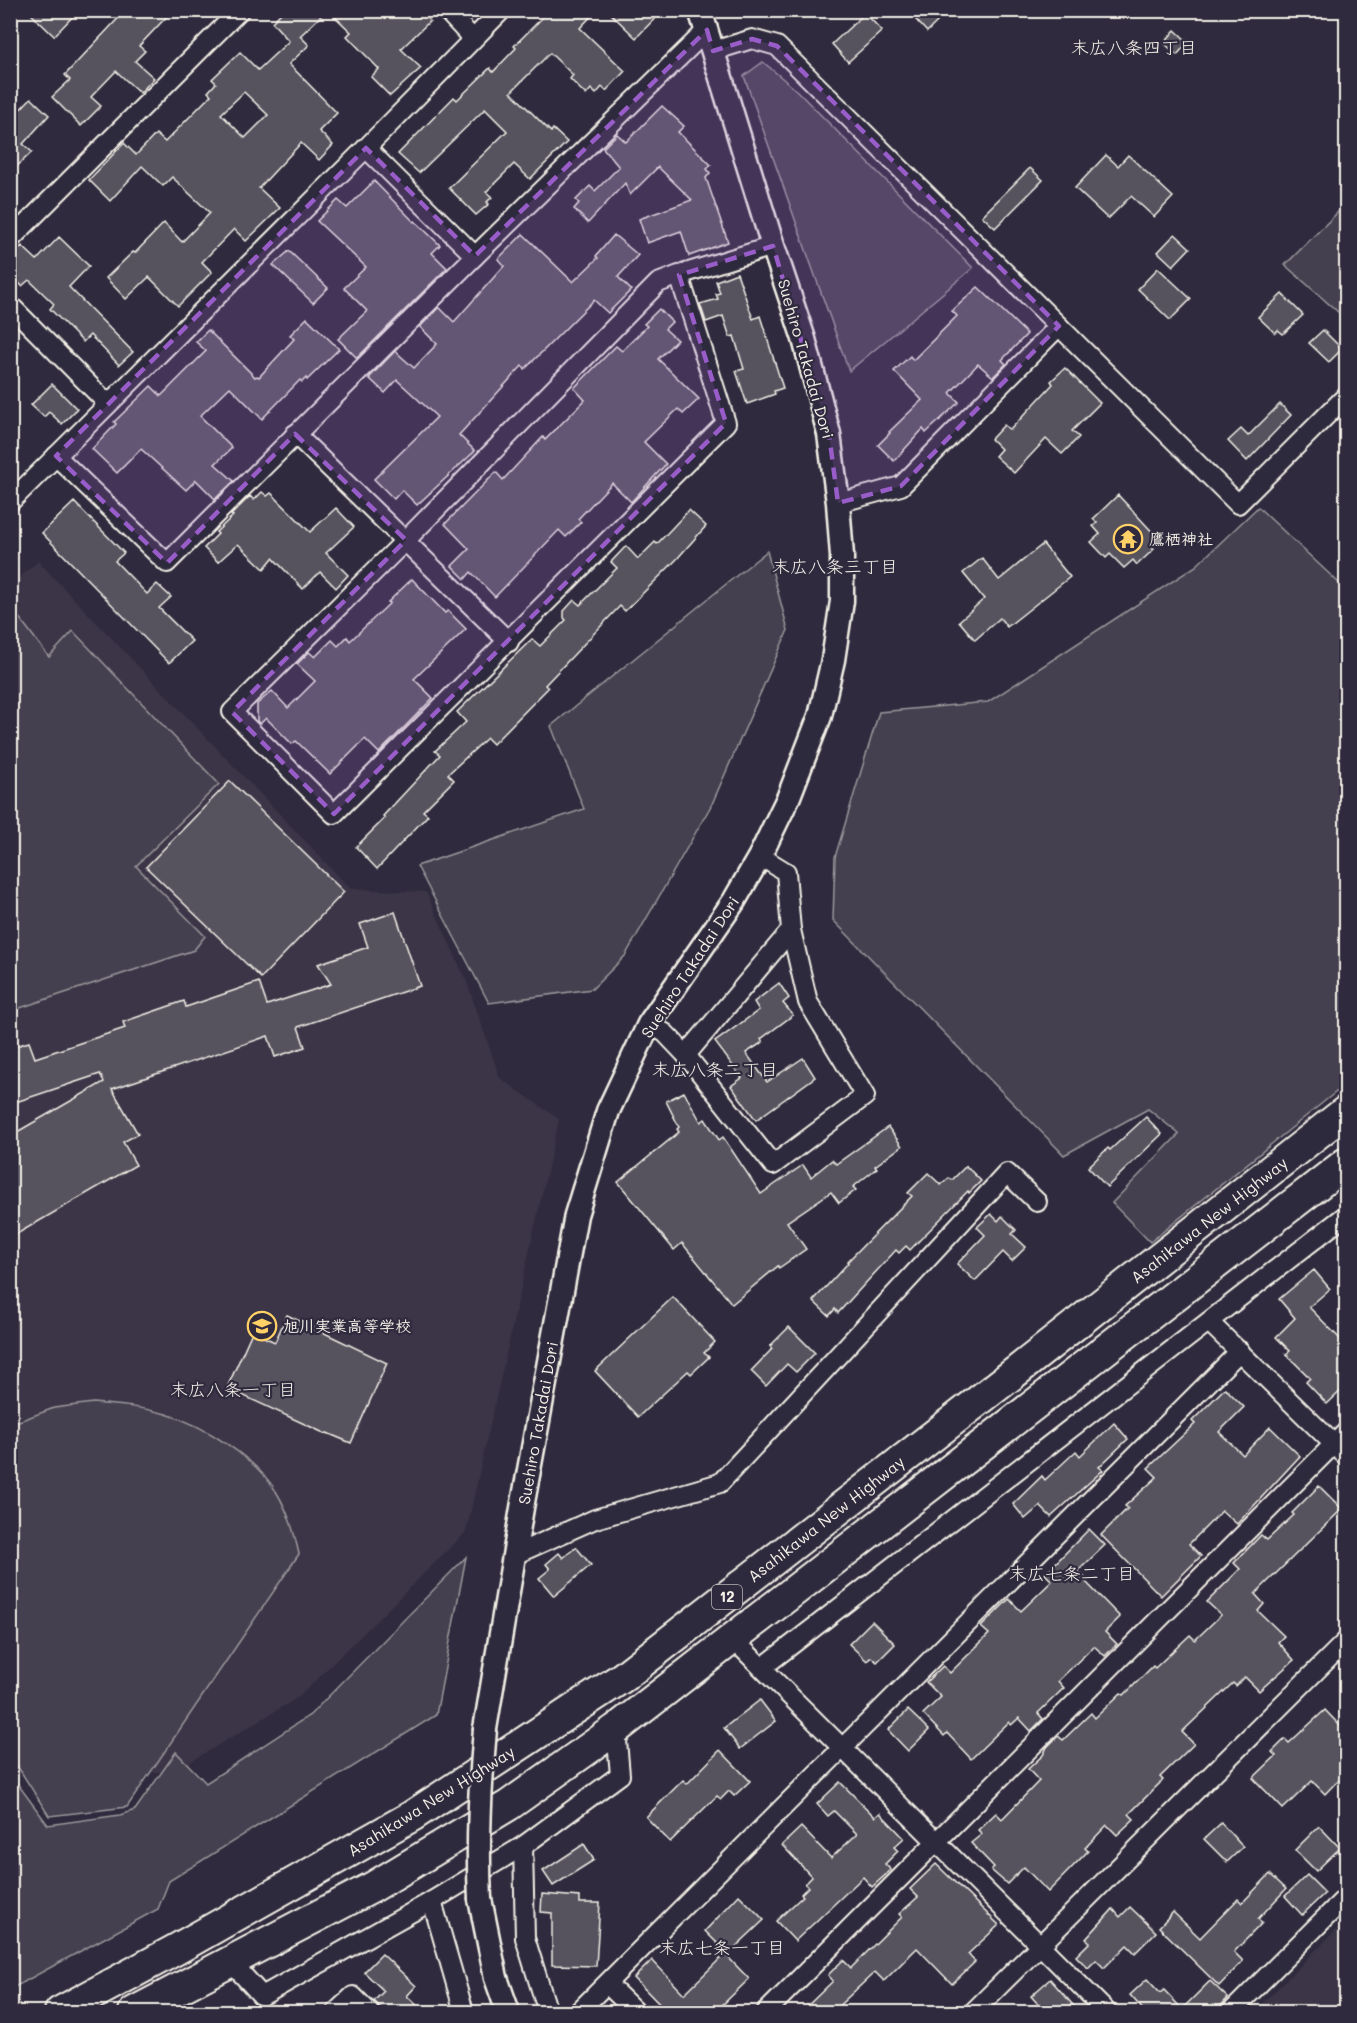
<svg xmlns="http://www.w3.org/2000/svg" width="1357" height="2023" viewBox="0 0 1357 2023" font-family="Mali,'Klee One',sans-serif">
	<style>
		.built { fill: #3b3647 }
		.green { fill: #454050; stroke: #9c989c; stroke-width: 1.5 }
		.building { fill: #56525f; stroke: #f4f1e8; stroke-width: 1.5; fill-rule: evenodd }
		.lines { fill: none; stroke-linecap: round; stroke-linejoin: round }
		.minor-casing { stroke: #f4f1e8; stroke-width: 22 }
		.tertiary-casing { stroke: #f4f1e8; stroke-width: 27 }
		.trunk-casing { stroke: #f4f1e8; stroke-width: 34 }
		.minor { stroke: #2f2a3d; stroke-width: 18 }
		.tertiary { stroke: #2f2a3d; stroke-width: 22 }
		.trunk { stroke: #2f2a3d; stroke-width: 30 }
		.tertiary-bridge-casing { stroke: #f4f1e8; stroke-width: 27; stroke-linecap: butt }
		.tertiary-bridge { stroke: #2f2a3d; stroke-width: 22 }
		.marked { fill: #995dc9; fill-opacity: 0.2; stroke: #995dc9; stroke-width: 4.5; stroke-dasharray: 12 8; stroke-linejoin: round }
		.labels { text-anchor: middle; stroke-width: 4.5; stroke-linejoin: round; paint-order: stroke }
		.shield { fill: #2f2a3d; stroke: #b9b5b5; stroke-width: 1.5 }
		.shield-label { font-size: 15px; font-weight: bold; fill: #f4f1e8 }
		.street-label { font-size: 16px; fill: #f4f1e8; stroke: #2f2a3d }
		.poi-label { font-size: 16px; font-weight: bold; fill: #f4f1e8; stroke: #2f2a3d; text-anchor: start }
		.neighbourhood-label { font-size: 18px; fill: #f4f1e8; stroke: #2f2a3d }
	</style>
	<rect width="100%" height="100%" fill="#2f2a3d"/>
	<filter id="ink" filterUnits="userSpaceOnUse"><feTurbulence type="fractalNoise" baseFrequency=".0167" numOctaves="2"/><feDisplacementMap in="SourceGraphic" scale="12" xChannelSelector="R" yChannelSelector="G"/><feConvolveMatrix kernelMatrix="1 2 1 2 8 2 1 2 1" color-interpolation-filters="sRGB"/></filter>
	<g filter="url(#ink)">
		<g class="built">
			<path d="M38,561L351,889L426,892L467,982L500,1078L559,1119L466,1532L299,1697L175,1771L51,1779L11,1745L10,586Z"/>
			<path d="M1346,1920V2012H1254Z"/>
		</g>
		<g class="green">
			<path d="M763,62L795,89L973,268L849,371L744,76Z"/>
			<path d="M1346,204V319L1285,265Z"/>
			<path d="M1258,507L1340,584L1346,577V1084L1150,1242L1112,1203L1179,1134L1148,1109L1064,1155L833,920L835,857L879,712L988,702L1196,566Z"/>
			<path d="M767,551L788,630L712,804L625,956L592,989L489,1003L417,866L584,809L551,726Z"/>
			<path d="M18,616L49,657L73,631L219,784L136,866L205,936L194,950L11,1011L10,623Z"/>
			<path d="M93,1403C118,1405 142,1407 166,1414C204,1425 257,1459 277,1493C289,1513 294,1532 299,1554L127,1807L49,1816L11,1756V1424L54,1408Z"/>
			<path d="M466,1557L436,1715L169,1881L158,1909L11,1989V1775L48,1825L120,1815L135,1810L176,1752L206,1783L310,1715Z"/>
		</g>
		<g class="building">
			<path d="M27,10H79L54,36Z"/>
			<path d="M126,10H173L139,46L145,51L135,61L154,78L140,93L116,71L91,97L101,106L81,126L52,97L70,80L65,75Z"/>
			<path d="M284,10H327L300,36L309,45L289,64L337,113L319,131L333,145L319,160L301,143L259,188L280,208L246,241L234,229L202,262L212,272L178,306L149,277L126,299L106,278L133,252L135,253L164,223L182,242L210,213L172,177L163,186L142,166L110,201L89,180L124,143L136,155L156,134L165,142L211,95L208,92L216,83L212,79L240,52L258,70L289,41L272,22ZM244,92L268,115L245,138L221,114Z"/>
			<path d="M328,10H419L430,21L401,49L421,68L390,96L371,77L379,69L347,36L351,32Z"/>
			<path d="M550,10H597L580,28L625,71L606,91L602,87L596,94L591,89L586,95L570,79L573,75L550,53L511,92L551,132L553,129L567,142L530,179L514,164L486,192L492,197L487,202L489,204L476,215L449,188L507,131L485,109L419,173L398,154L454,97L457,100L490,68L493,72L516,48L514,46Z"/>
			<path d="M607,10H663L636,38Z"/>
			<path d="M907,10H949L927,32Z"/>
			<path d="M865,13L882,31L848,62L832,44Z"/>
			<path d="M1175,30L1188,42L1177,55L1164,43Z"/>
			<path d="M31,98L49,115L23,144L32,152L10,173V120Z"/>
			<path d="M662,106L684,126L678,132L711,165L707,169L710,173L706,178L728,242L689,256L681,231L647,243L639,219L692,200L658,167L630,195L625,183L588,223L574,209L579,203L576,200L590,186L595,191L619,167L603,148L617,134L626,142Z"/>
			<path d="M1106,155L1118,166L1128,155L1173,197L1154,217L1131,196L1108,219L1075,188Z"/>
			<path d="M1030,168L1043,180L995,228L982,216Z"/>
			<path d="M374,181L414,222L415,221L440,245L432,253L447,268L357,358L338,339L367,311L344,288L366,267L317,221L338,200L347,208Z"/>
			<path d="M523,234L573,282L598,258L596,256L614,235L638,255L618,277L631,290L608,313L594,300L525,369L522,366L459,435L475,451L417,505L402,490L394,499L374,479L437,417L397,380L385,393L369,378L395,351L414,368L437,344L420,327L439,307L454,322L504,266L498,259Z"/>
			<path d="M1175,234L1190,248L1173,266L1158,252Z"/>
			<path d="M59,237L89,266L69,287L133,352L119,365L90,335L83,342L50,309L54,304L29,280L22,286L10,274V258L22,246L37,260Z"/>
			<path d="M289,251L328,288L313,303L273,265Z"/>
			<path d="M1158,268L1191,299L1170,320L1138,289Z"/>
			<path d="M737,273L753,319L760,316L783,388L774,391L775,394L747,404L736,371L744,369L734,336L730,337L723,316L706,322L700,304L718,299L716,294L720,293L716,281Z"/>
			<path d="M978,287L1027,334L1002,360L1006,364L993,377L978,364L950,393L959,402L926,433L923,429L894,461L878,445L890,433L889,432L922,400L894,371L910,356L913,360L957,316L952,311Z"/>
			<path d="M1282,294L1303,315L1283,334L1278,330L1275,333L1258,317Z"/>
			<path d="M659,309L672,322L665,329L677,340L658,359L699,399L683,414L678,409L644,442L666,464L631,502L612,483L578,519L581,522L566,537L559,530L495,597L471,572L465,579L452,566L469,549L445,524L496,472L503,480L543,437L545,440L585,400L574,388L616,346L622,351L647,326L644,324Z"/>
			<path d="M307,318L339,349L307,380L306,378L302,382L300,380L262,419L230,387L200,416L232,448L215,464L234,481L215,499L196,480L186,490L141,449L117,473L92,449L116,424L114,422L151,386L161,396L206,351L196,342L208,330L255,377L257,376L259,377L294,339L290,335Z"/>
			<path d="M1323,330L1342,349L1329,362L1309,343Z"/>
			<path d="M1065,368L1100,403L1072,431L1079,437L1062,454L1046,439L1014,473L995,456L1001,449L991,439L1004,425L1010,430L1053,384L1051,381Z"/>
			<path d="M52,384L77,409L62,424L49,412L44,417L31,405Z"/>
			<path d="M1280,404L1291,415L1247,461L1228,441L1241,429L1248,436Z"/>
			<path d="M262,492L267,496L271,493L310,532L336,508L354,527L326,553L348,575L336,588L320,572L303,589L273,558L264,569L238,544L218,562L204,548L218,534L216,532L233,516L231,515L250,496L254,500Z"/>
			<path d="M1118,495L1158,538L1151,546L1154,549L1137,565L1133,560L1124,568L1110,554L1106,558L1091,542L1100,534L1093,526L1097,523L1093,519Z"/>
			<path d="M74,502L124,553L115,561L147,594L157,584L171,597L159,608L192,641L169,663L42,533Z"/>
			<path d="M689,510L706,526L676,560L625,611L620,606L545,685L548,688L493,744L487,738L448,774L454,780L423,811L428,815L377,869L356,847L385,818L383,816L440,755L435,751L466,722L457,712L532,639L540,646L566,620L564,618V611L574,600L580,605L617,568L611,562L626,546L638,559L655,542L657,544Z"/>
			<path d="M1043,544L1070,577L1007,627L1000,618L975,640L959,621L984,599L963,573L982,558L999,580Z"/>
			<path d="M412,579L445,613L448,611L466,629L414,679L433,698L379,753L365,739L330,774L296,741L292,744L266,718L260,724L257,721V704L272,691L288,708L315,681L297,664L309,652L315,657L332,640L338,646L347,637L350,641L390,603L388,602Z"/>
			<path d="M230,781L344,892L261,978L146,867Z"/>
			<path d="M395,912L420,986L298,1027L305,1047L275,1057L268,1036L112,1089L138,1134L123,1142L136,1165L10,1238V1136L104,1082L100,1074L10,1104V1048L29,1042L35,1058L125,1028L123,1022L184,1001L186,1007L259,982L267,1005L331,984L318,964L368,947L360,924Z"/>
			<path d="M779,983L789,998L783,1003L793,1015L761,1039L763,1042L746,1053L767,1082L803,1058L815,1077L756,1120L731,1086L742,1078L715,1042L759,1010L754,1002Z"/>
			<path d="M684,1092L701,1122L705,1119L719,1140L723,1137L761,1194L803,1165L811,1177L832,1160L836,1164L888,1127L902,1146L875,1166L877,1168L853,1187L856,1190L839,1203L831,1192L787,1222L806,1249L779,1268L778,1266L732,1304L682,1243L674,1250L618,1182L679,1132L677,1129L679,1127L666,1101Z"/>
			<path d="M1146,1117L1162,1134L1107,1187L1088,1167L1108,1148L1110,1150Z"/>
			<path d="M966,1166L981,1181L969,1193L968,1191L910,1250L906,1246L899,1253L896,1250L838,1313L835,1309L829,1316L813,1301L848,1263L847,1262L912,1196L908,1193L928,1173L941,1185L949,1178L952,1180Z"/>
			<path d="M991,1214L998,1221L1002,1216L1016,1230L1012,1234L1026,1247L1012,1261L1003,1252L975,1281L957,1264L985,1235L977,1227Z"/>
			<path d="M1314,1270L1330,1289L1309,1307L1347,1346V1385L1327,1404L1306,1382L1310,1378L1286,1354L1290,1351L1276,1337L1295,1318L1279,1299Z"/>
			<path d="M673,1297L715,1342L704,1353L709,1357L691,1374L688,1371L638,1417L595,1371Z"/>
			<path d="M287,1315L387,1363L351,1443L327,1433L326,1434L227,1388L252,1332L275,1342Z"/>
			<path d="M789,1327L815,1353L796,1372L787,1364L766,1386L751,1371L772,1349L770,1346Z"/>
			<path d="M1225,1388L1244,1407L1219,1432L1243,1455L1270,1427L1300,1456L1237,1524L1222,1511L1189,1544L1201,1556L1161,1596L1101,1535L1128,1508L1125,1506L1157,1477L1148,1468L1195,1424L1192,1421Z"/>
			<path d="M1114,1423L1128,1439L1099,1467L1103,1470L1051,1517L1040,1506L1025,1519L1013,1504L1042,1476L1045,1480L1076,1451L1080,1456Z"/>
			<path d="M1319,1486L1342,1509L1255,1594L1264,1604L1258,1611L1284,1636L1278,1642L1294,1660L1259,1691L1245,1677L1236,1686L1233,1683L1182,1732L1194,1744L1160,1777L1163,1780L1129,1814L1134,1819L1117,1835L1107,1825L1085,1848L1088,1851L1048,1892L1024,1867L1007,1884L991,1870L994,1867L971,1843L982,1834L978,1830L996,1813L1002,1819L1039,1781L1028,1769L1043,1755L1047,1747L1058,1736L1063,1740L1091,1713L1095,1718L1121,1693L1124,1695L1153,1666L1155,1668L1190,1635L1195,1640L1221,1615L1207,1602L1240,1569L1234,1563L1261,1535L1267,1540L1294,1515L1292,1513Z"/>
			<path d="M1089,1529L1105,1545L1078,1571L1085,1578L1083,1579L1120,1617L1105,1632L1117,1644L1105,1656L1094,1646L1058,1681L1064,1688L1038,1713L1043,1719L1031,1731L1019,1718L1011,1725L1009,1722L971,1759L947,1733L944,1736L923,1714L941,1697L926,1682L943,1666L950,1673L989,1634L981,1627L1009,1599L1021,1611L1052,1581L1045,1574Z"/>
			<path d="M576,1547L591,1565L554,1596L539,1578L550,1569L546,1564L559,1553L563,1558Z"/>
			<path d="M872,1621L895,1644L877,1662L871,1657L867,1661L849,1644Z"/>
			<path d="M760,1700L776,1721L740,1749L724,1728Z"/>
			<path d="M908,1710L929,1730L908,1751L888,1730Z"/>
			<path d="M1325,1710L1347,1733V1771L1325,1794L1312,1781L1283,1809L1253,1778L1276,1756L1272,1752L1285,1739L1289,1743Z"/>
			<path d="M720,1750L750,1781L734,1796L729,1791L721,1799L717,1796L670,1842L646,1817L683,1780L687,1784Z"/>
			<path d="M840,1782L875,1817L880,1813L904,1838L894,1847L898,1851L885,1864L891,1870L872,1887L863,1877L795,1941L776,1921L803,1896L801,1894L808,1887L805,1884L812,1877L782,1845L801,1827L831,1858L857,1834L834,1811L828,1816L817,1804Z"/>
			<path d="M1221,1823L1243,1847L1227,1862L1204,1839Z"/>
			<path d="M1319,1826L1340,1848L1316,1871L1295,1850Z"/>
			<path d="M584,1844L594,1860L553,1886L543,1871Z"/>
			<path d="M936,1864L999,1925L968,1954L975,1962L952,1984L917,1948L884,1981L875,1972L831,2013H800L833,1981L828,1975L843,1960L851,1968L902,1917L899,1914L918,1897L910,1889Z"/>
			<path d="M1270,1874L1286,1889L1258,1919L1262,1923L1234,1952L1243,1961L1219,1986L1159,1927L1173,1912L1200,1938L1238,1899L1242,1903Z"/>
			<path d="M1307,1875L1325,1893L1302,1915L1285,1896Z"/>
			<path d="M542,1894L580,1897V1903H600L596,1966L552,1965V1913L541,1912Z"/>
			<path d="M739,1895L764,1920L728,1954L705,1931Z"/>
			<path d="M1130,1907L1156,1932L1135,1953L1127,1945L1104,1968L1096,1960L1088,1968L1076,1956L1090,1942L1086,1939L1113,1909L1120,1917Z"/>
			<path d="M382,1954L416,1986L407,1996L425,2013H386L374,2001L384,1991L364,1972Z"/>
			<path d="M725,1954L749,1979L714,2013H665L666,2011L634,1978L652,1960L684,1994Z"/>
			<path d="M1050,1979L1080,2013H1046L1031,1996Z"/>
			<path d="M1147,1979L1160,1993L1164,1990L1182,2009L1210,1981L1228,1998L1214,2013H1146L1130,1995Z"/>
		</g>
		<g class="lines">
			<g class="minor-casing">
				<g id="minor">
					<path d="M446,10L473,39"/>
					<path d="M713,51L752,39L777,46L1238,504L1346,396"/>
					<path d="M366,148L475,256"/>
					<path d="M10,240L240,10"/>
					<path d="M679,275L726,423L334,814L232,712L406,540L658,283L679,275L773,246"/>
					<path d="M10,305L108,404"/>
					<path d="M295,434L509,642"/>
					<path d="M56,456L167,563L475,256L707,30"/>
					<path d="M10,502L366,148L502,10"/>
					<path d="M838,503L901,486L1059,326"/>
					<path d="M649,1024L665,1033L686,1055L773,1165L865,1096L808,1002L791,930L786,872L760,856"/>
					<path d="M686,1055L791,930"/>
					<path d="M1210,1323L1346,1456"/>
					<path d="M514,1555L595,1519L720,1483L1007,1173L1037,1202"/>
					<path d="M733,1639L1107,2012"/>
					<path d="M763,1667L1346,1215"/>
					<path d="M523,1846L525,1938L548,2012"/>
					<path d="M432,1901L464,2012"/>
					<path d="M230,1961L262,1996L432,1901L523,1846L620,1775L616,1729"/>
					<path d="M607,1984L636,2012"/>
					<path d="M336,2012L353,1996L369,2012"/>
					<path d="M578,2012L1240,1351"/>
					<path d="M766,2012L1346,1432"/>
					<path d="M973,2012L1346,1641"/>
					<path d="M1231,2012L1346,1897"/>
				</g>
			</g>
			<g class="tertiary-casing">
				<g id="tertiary">
					<path d="M485,1729L522,1508L576,1215L608,1111L649,1024L734,901L760,856L789,796L820,716L833,660L842,601V556L838,503L829,434L804,339L773,246L700,10"/>
					<path d="M480,1899L496,1978L508,2012"/>
				</g>
			</g>
			<g class="trunk-casing">
				<g id="trunk">
					<path d="M60,2012L175,1950L412,1816L623,1677L1018,1370L1346,1111"/>
					<path d="M134,2012L373,1887L509,1805L616,1729L1346,1163"/>
				</g>
			</g>
			<use href="#minor" class="minor"/>
			<use href="#tertiary" class="tertiary"/>
			<use href="#trunk" class="trunk"/>
			<g class="tertiary-bridge-casing">
				<path id="tertiary-bridge" d="M480,1899C477,1841 480,1786 485,1729"/>
			</g>
			<use href="#tertiary-bridge" class="tertiary-bridge"/>
		</g>
	</g>
	<path class="marked" d="M707,30L713,51L752,39L777,46L1059,326L901,486L838,503L829,434L773,246L679,275L726,423L334,814L232,712L406,540L295,434L167,563L56,456L366,148L475,256Z"/>
	<defs>
		<g id="temple-ring" transform="scale(1.5)"><circle r="9.5" fill="#2f2a3d" stroke="#ffd166" stroke-width="1.5"/><path d="M0-6L5-2H3V0L6.5 2.5H4V6H1.5V3h-3V6H-4V2.5H-6.5L-3 0V-2H-5Z" fill="#ffd166"/></g>
		<g id="school-ring" transform="scale(1.5)"><circle r="9.5" fill="#2f2a3d" stroke="#ffd166" stroke-width="1.5"/><path d="M0-5L7-2L0 1L-7-2ZM-4 1L0 2.5L4 1V4Q0 6-4 4Z" fill="#ffd166"/></g>
	</defs>
	<g fill-rule="evenodd">
		<use href="#temple-ring" x="1128" y="539"/>
		<use href="#school-ring" x="262" y="1326"/>
	</g>
	<g class="labels">
		<rect class="shield" x="712" y="1585" width="30" height="24" rx="4.5"/>
		<g class="shield-label">
			<text x="727" y="1602">12</text>
		</g>
		<g class="street-label">
			<text transform="translate(806 359) rotate(74)" y="6">Suehiro Takadai Dori</text>
			<text transform="translate(690 967) rotate(-57)" y="6">Suehiro Takadai Dori</text>
			<text transform="translate(1209 1220) rotate(-38)" y="6">Asahikawa New Highway</text>
			<text transform="translate(538 1423) rotate(-80)" y="6">Suehiro Takadai Dori</text>
			<text transform="translate(826 1519) rotate(-38)" y="6">Asahikawa New Highway</text>
			<text transform="translate(431 1801) rotate(-32)" y="6">Asahikawa New Highway</text>
		</g>
		<g class="poi-label">
			<text x="1149" y="545">鷹栖神社</text>
			<text x="283" y="1332">旭川実業高等学校</text>
		</g>
		<g class="neighbourhood-label">
			<text x="1134" y="54">末広八条四丁目</text>
			<text x="835" y="573">末広八条三丁目</text>
			<text x="715" y="1076">末広八条二丁目</text>
			<text x="233" y="1396">末広八条一丁目</text>
			<text x="1072" y="1580">末広七条二丁目</text>
			<text x="722" y="1954">末広七条一丁目</text>
		</g>
	</g>
	<rect width="1357" height="2023" fill="none" stroke="#2f2a3d" stroke-width="36"/>
	<rect x="18" y="18" width="1321" height="1987" fill="none" stroke="#f4f1e8" stroke-width="2" filter="url(#ink)"/>
</svg>
